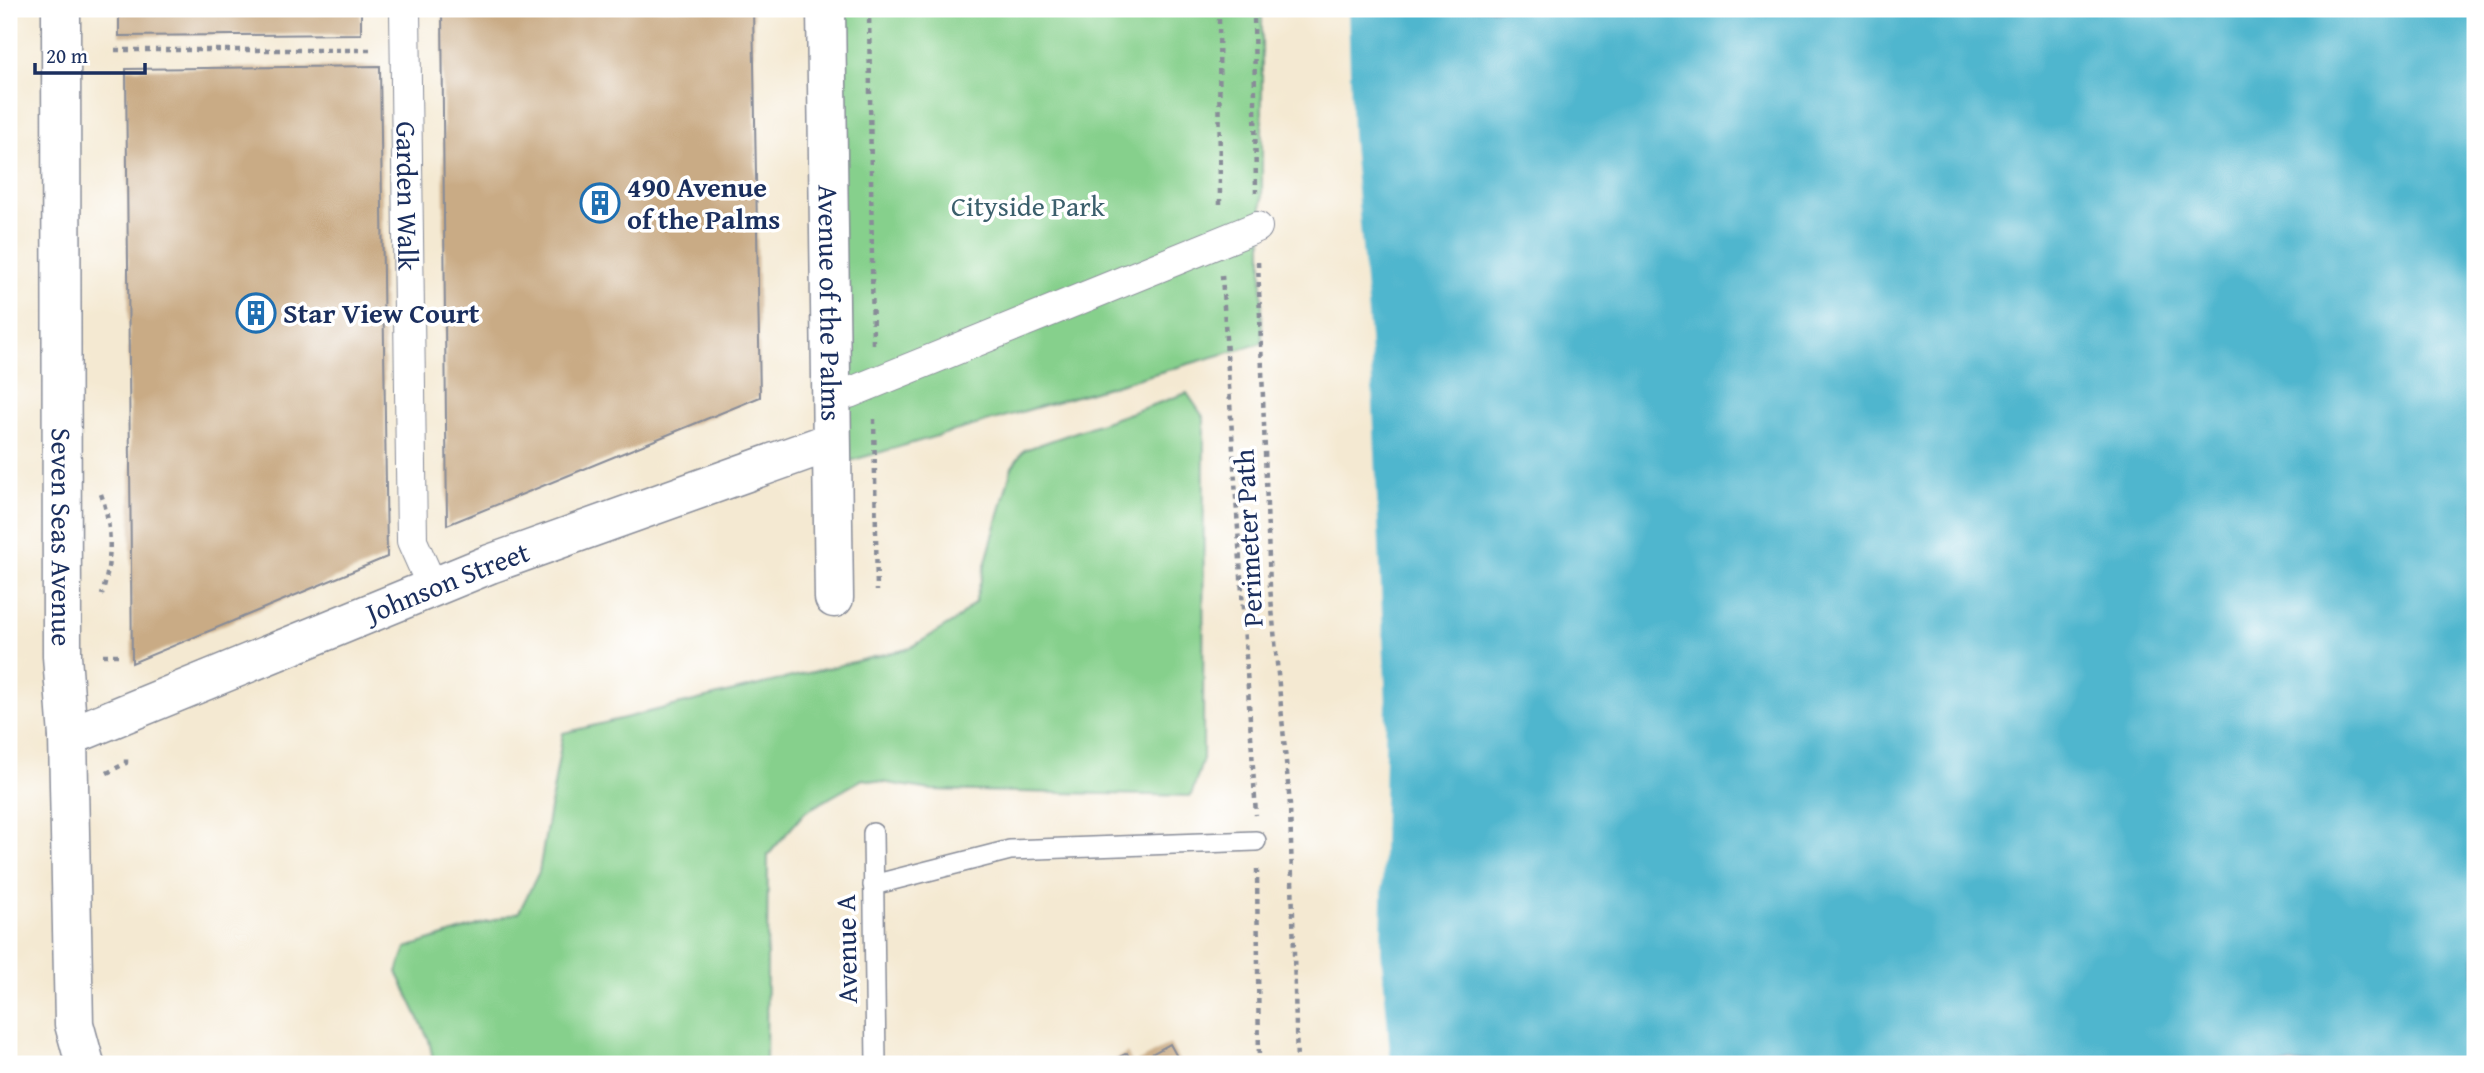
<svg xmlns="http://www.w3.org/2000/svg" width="2484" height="1073" viewBox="0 0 2484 1073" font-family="'Gentium Book Plus',serif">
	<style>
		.green { fill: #86d08c; stroke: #508075; stroke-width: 2 }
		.water { fill: #4fb6ce; stroke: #357296; stroke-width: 2 }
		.pier { fill: #f4e9d2 }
		.building { fill: #c9ab85 }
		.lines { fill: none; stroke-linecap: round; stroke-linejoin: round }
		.service-casing { stroke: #888c98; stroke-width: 22 }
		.pedestrian-casing { stroke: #888c98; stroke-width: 32 }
		.minor-casing { stroke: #888c98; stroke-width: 41 }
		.tertiary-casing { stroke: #888c98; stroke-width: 41 }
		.path { stroke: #888c98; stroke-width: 4.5; stroke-dasharray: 5 5; stroke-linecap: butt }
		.service { stroke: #fff; stroke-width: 19 }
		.pedestrian { stroke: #fff; stroke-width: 30 }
		.minor { stroke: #fff; stroke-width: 38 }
		.tertiary { stroke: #fff; stroke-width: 38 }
		.labels { text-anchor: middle; stroke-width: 7; stroke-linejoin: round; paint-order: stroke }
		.poi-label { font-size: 28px; font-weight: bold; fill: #1b2f5e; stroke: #fff; text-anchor: start }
		.street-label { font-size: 28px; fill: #1b2f5e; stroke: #fff }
		.park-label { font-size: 28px; fill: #3b5f6c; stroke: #fff }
	</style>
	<rect width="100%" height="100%" fill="#fff"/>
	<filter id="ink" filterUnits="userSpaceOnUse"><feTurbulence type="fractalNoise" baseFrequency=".0143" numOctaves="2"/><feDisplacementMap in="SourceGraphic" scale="14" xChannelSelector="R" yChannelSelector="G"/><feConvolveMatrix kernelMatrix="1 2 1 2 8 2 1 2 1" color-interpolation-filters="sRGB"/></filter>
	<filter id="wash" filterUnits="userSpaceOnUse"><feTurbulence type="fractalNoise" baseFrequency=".00686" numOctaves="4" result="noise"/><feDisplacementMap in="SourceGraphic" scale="28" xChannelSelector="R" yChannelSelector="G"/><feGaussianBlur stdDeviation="1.57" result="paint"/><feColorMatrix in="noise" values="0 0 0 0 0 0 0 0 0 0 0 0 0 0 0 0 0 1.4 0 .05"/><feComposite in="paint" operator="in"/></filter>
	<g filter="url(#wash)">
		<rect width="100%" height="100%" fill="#f4e9d2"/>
		<g class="green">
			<path d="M833,9H1262V343L829,467Z"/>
			<path d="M1187,393L1204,418L1203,759L1191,796L931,790L863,779L805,812L768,855L766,1064H434L429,1040L397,972L406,948L519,912L539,872L563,733L910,648L956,620L975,602L1012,467L1024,450Z"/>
		</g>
		<path class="water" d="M1319,9H2475V1064H1348Z"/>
		<path class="pier" d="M1316,9H1348L1352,134L1370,338L1386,704L1381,950L1391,1064H1344Z"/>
		<g id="blocks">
			<g class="building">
				<path d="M119,9H361V34L119,36Z"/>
				<path d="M442,9H753L760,397L447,525Z"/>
				<path d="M380,66L387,557L132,663L126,69Z"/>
				<path d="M1170,1044L1181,1064H1106L1127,1053L1133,1064Z"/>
			</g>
		</g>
	</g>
	<g filter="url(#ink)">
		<use href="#blocks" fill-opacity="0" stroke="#888c98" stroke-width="2"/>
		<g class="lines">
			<g class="service-casing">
				<g id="service">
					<path d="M873,833L876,1064"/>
					<path d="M873,885L1010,850L1256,841"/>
				</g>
			</g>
			<g class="pedestrian-casing">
				<g id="pedestrian">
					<path id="s1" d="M405,9L412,541L433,588"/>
					<path d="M849,393L1257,227"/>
				</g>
			</g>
			<g class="minor-casing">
				<g id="minor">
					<path id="s2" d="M826,9L834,598"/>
					<path id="s3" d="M68,737L490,564L831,442"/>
				</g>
			</g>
			<g class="tertiary-casing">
				<g id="tertiary">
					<path id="s4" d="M61,9L62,656L68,737L74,1024L85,1064"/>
				</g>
			</g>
			<g class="path">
				<path d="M869,9L873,347"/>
				<path d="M1219,9L1220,207"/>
				<path d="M1254,9L1256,193"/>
				<path d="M115,50H373"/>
				<path d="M1258,262L1270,587L1290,805L1297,1064"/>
				<path d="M1222,275L1256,815"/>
				<path d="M874,419L877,591"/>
				<path d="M101,494C113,527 112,561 102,595"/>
				<path d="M103,655H122"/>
				<path d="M107,773L126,763V755"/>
				<path d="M1257,869L1259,1064"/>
			</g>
			<use href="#service" class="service"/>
			<use href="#pedestrian" class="pedestrian"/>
			<use href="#minor" class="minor"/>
			<use href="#tertiary" class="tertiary"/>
		</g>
	</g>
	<defs>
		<g id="building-ring" transform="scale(2.0125)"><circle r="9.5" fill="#fff" stroke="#1f6fb2" stroke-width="1.5"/><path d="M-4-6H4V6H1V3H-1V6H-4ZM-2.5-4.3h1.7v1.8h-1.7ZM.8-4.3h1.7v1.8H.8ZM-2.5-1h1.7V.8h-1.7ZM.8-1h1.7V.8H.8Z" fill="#1f6fb2"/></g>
	</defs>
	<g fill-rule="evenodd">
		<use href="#building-ring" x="600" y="203"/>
		<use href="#building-ring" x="256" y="313"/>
	</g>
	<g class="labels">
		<g class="poi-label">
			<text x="627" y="197">490 Avenue<tspan x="627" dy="32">of the Palms</tspan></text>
			<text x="283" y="323">Star View Court</text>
		</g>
		<g class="street-label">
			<text dy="10" stroke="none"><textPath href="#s1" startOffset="187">Garden Walk</textPath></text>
			<text dy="10" stroke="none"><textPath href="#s2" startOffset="294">Avenue of the Palms</textPath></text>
			<text dy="10" stroke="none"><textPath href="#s4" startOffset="528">Seven Seas Avenue</textPath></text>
			<text transform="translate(1248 538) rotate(-93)" y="10">Perimeter Path</text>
			<text dy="10" stroke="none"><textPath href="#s3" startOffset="410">Johnson Street</textPath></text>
			<text transform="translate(846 949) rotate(-91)" y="10">Avenue A</text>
		</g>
		<g class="park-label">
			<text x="1028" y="216">Cityside Park</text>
		</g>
	</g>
	<rect width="2484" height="1073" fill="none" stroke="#fff" stroke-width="35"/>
	<path d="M35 63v10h110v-10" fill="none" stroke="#1b2f5e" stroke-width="3.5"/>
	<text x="46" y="63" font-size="21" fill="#1b2f5e" stroke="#ffffff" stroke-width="5" paint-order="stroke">20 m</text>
</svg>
